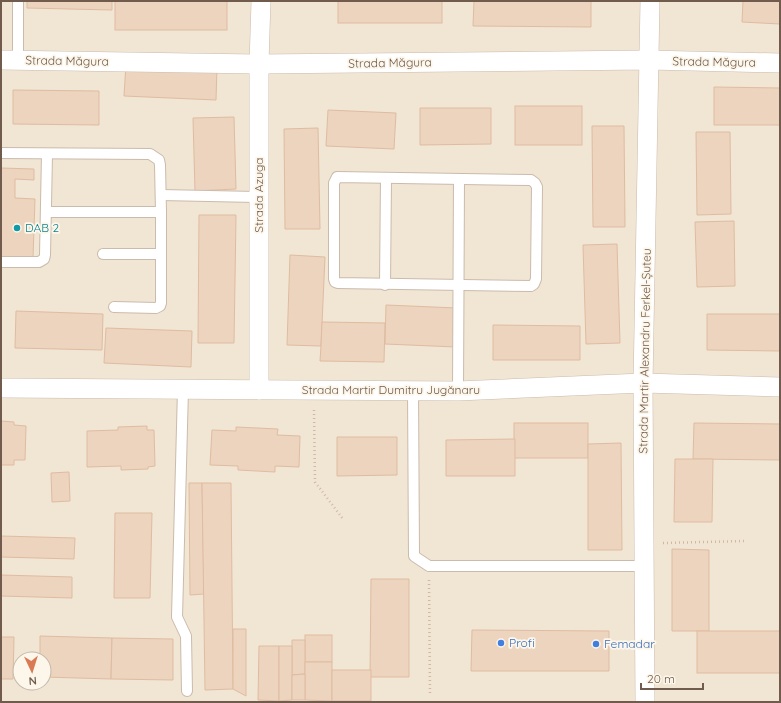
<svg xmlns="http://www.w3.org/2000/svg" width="781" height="703" viewBox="0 0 781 703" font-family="Quicksand,sans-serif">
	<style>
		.residential { fill: #f1e5d4; fill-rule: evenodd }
		.building { fill: #edd4bf; stroke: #dfbca0 }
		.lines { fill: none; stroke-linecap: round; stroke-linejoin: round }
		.lane-casing { stroke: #cbbbac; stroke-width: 12 }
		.street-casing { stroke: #cbbbac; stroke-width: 20 }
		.path { stroke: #d2b8a2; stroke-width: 2.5; stroke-dasharray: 1 3; stroke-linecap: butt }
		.lane { stroke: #fff; stroke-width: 10 }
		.street { stroke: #fff; stroke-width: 19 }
		.culture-dot { fill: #0f9aa8; stroke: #fdf7eb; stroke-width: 1.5 }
		.shop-dot { fill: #3f7fe0; stroke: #fdf7eb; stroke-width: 1.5 }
		.labels { text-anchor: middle; stroke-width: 3.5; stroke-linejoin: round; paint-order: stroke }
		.street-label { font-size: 12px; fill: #715b4c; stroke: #fdf7eb }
		.culture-label { font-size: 12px; fill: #0d838f; stroke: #fdf7eb; text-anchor: start }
		.shop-label { font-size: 12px; fill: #366cbe; stroke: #fdf7eb; text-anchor: start }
	</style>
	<rect width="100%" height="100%" fill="#faf3e5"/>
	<path class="residential" d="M1,1H780V702H1ZM20,659H44V683H20Z"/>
	<g class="building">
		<path d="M27,1H112V10L27,8Z"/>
		<rect x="115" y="1" width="112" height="29"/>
		<rect x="338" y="1" width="104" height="22"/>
		<path d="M474,1H591V27L473,26Z"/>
		<path d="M743,1H780V24L742,22Z"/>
		<path d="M126,64L217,67L216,100L124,96Z"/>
		<path d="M714,87L780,88V125H714Z"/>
		<path d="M13,90L99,91V125L13,124Z"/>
		<rect x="515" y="106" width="67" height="39"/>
		<path d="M420,108H491V144L420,145Z"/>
		<path d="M328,110L396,113L394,149L326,146Z"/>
		<path d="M234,117L236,189L195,191L193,118Z"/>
		<path d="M592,126H624L625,227H593Z"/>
		<path d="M318,128L320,229H285L284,129Z"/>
		<path d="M696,132H730L731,214L697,215Z"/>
		<path d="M1,168L34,169V180L15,179V198L35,199L33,258L1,257Z"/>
		<path d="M199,215H236L234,343H198Z"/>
		<path d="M734,221L735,286L697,287L695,222Z"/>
		<path d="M617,244L620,343L586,344L583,245Z"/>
		<path d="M290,255L325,257L321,346L287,345Z"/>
		<path d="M386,305L457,308L456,347L385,344Z"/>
		<path d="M16,311L103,314L102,350L15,348Z"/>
		<path d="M707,314H780V351L707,350Z"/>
		<path d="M322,322L385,323L384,362L320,361L321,346Z"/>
		<path d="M493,325L580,326V360H493Z"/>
		<path d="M106,328L192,331L191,367L104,363Z"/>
		<path d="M1,421L14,422V425L26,426L25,460H14V465H1Z"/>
		<rect x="514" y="423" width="74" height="35"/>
		<path d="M694,423L780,424V460L693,459Z"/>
		<path d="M147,426V430H154L155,466L148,467V469L121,470V466L87,467V431L118,430V427Z"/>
		<path d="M236,427L278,429L277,435L300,436L299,467L275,466V472L238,470V466L210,465L212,430L236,431Z"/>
		<path d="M337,437H397V475L337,476Z"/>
		<path d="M515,439V476H446V440Z"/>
		<path d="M621,443L622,550H588V444Z"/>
		<path d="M675,459H713L712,522H674Z"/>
		<path d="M69,472L70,501L52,502L51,473Z"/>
		<path d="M189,483H202L204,594L190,595Z"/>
		<path d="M202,483H231L233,689L205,690Z"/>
		<path d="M115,513H152L150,598H114Z"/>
		<path d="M1,536L75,538L74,559L1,557Z"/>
		<path d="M672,549L709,550V631H672Z"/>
		<path d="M1,575L72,577V598L1,596Z"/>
		<path d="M371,579H409V677H370Z"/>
		<path d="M233,629H246V696L233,689Z"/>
		<path d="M472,630L609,631V671H471Z"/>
		<rect x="697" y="631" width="83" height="42"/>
		<rect x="305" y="635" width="27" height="27"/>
		<path d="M40,636L112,638L111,679L44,677V659H40Z"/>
		<path d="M1,637H14L13,679H1Z"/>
		<path d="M112,638L173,639V680L111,679Z"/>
		<path d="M292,640H305V674L292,675Z"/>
		<path d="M259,646H279V701L258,700Z"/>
		<path d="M279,646H292V700L279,701Z"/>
		<path d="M305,662H332V701L305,700Z"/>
		<rect x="332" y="670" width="39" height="31"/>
		<path d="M305,674V700H292V675Z"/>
	</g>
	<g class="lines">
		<g class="lane-casing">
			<g id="lane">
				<path d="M18,1V60"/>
				<path d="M1,153L150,154L159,160L160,165L161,212V303L160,306L156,308L114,307"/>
				<path d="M337,177L531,180L535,183L537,187L536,279L534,284L531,286L338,283L335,282L334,279V183Z"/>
				<path d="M161,195L259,197"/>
				<path d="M46,212H161"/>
				<path d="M103,254H161"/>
				<path d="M1,262H39L44,259L45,255L47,154"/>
				<path d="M385,285L386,178"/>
				<path d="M183,389L177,617L186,636L187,691"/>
				<path d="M413,390L414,556L429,566H644"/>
				<path d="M458,391L459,179"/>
			</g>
		</g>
		<g class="street-casing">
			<g id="street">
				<path d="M1,60L259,64L649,60L780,63"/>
				<path d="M1,388L458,391L643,383L780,387"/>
				<path d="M259,390V64L261,1"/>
				<path d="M645,702L643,383L650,1"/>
			</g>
		</g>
		<g class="path">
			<path d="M314,410L315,482L343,519"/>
			<path d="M663,543L745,541"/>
			<path d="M429,580L430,693"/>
		</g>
		<use href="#lane" class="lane"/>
		<use href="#street" class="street"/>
	</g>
	<circle class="culture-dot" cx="17" cy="228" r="4"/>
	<g class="shop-dot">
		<circle cx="501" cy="643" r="4"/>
		<circle cx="596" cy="644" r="4"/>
	</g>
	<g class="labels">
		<g class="street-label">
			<text transform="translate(67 61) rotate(1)" y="4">Strada Măgura</text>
			<text transform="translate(714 62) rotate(1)" y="4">Strada Măgura</text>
			<text transform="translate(390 63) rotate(-1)" y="4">Strada Măgura</text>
			<text transform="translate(259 195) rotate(-90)" y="4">Strada Azuga</text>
			<text transform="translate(645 351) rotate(-89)" y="4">Strada Martir Alexandru Ferkel-Șuteu</text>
			<text x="391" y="394">Strada Martir Dumitru Jugănaru</text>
		</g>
		<g class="culture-label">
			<text x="25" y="232">DAB 2</text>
		</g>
		<g class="shop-label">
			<text x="509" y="647">Profi</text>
			<text x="604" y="648">Femadar</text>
		</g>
	</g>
	<rect width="781" height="703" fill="none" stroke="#715b4c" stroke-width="4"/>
	<g transform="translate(32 671) rotate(176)"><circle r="19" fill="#fdf7eb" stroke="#c5b9ab"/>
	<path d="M0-3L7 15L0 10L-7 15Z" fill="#da7a54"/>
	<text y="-6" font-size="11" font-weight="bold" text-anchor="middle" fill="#715b4c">N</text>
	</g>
	<path d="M641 683v6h62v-6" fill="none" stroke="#715b4c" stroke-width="2"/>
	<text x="647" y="683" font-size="12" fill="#715b4c" stroke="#fdf7eb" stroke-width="3" paint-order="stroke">20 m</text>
</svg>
